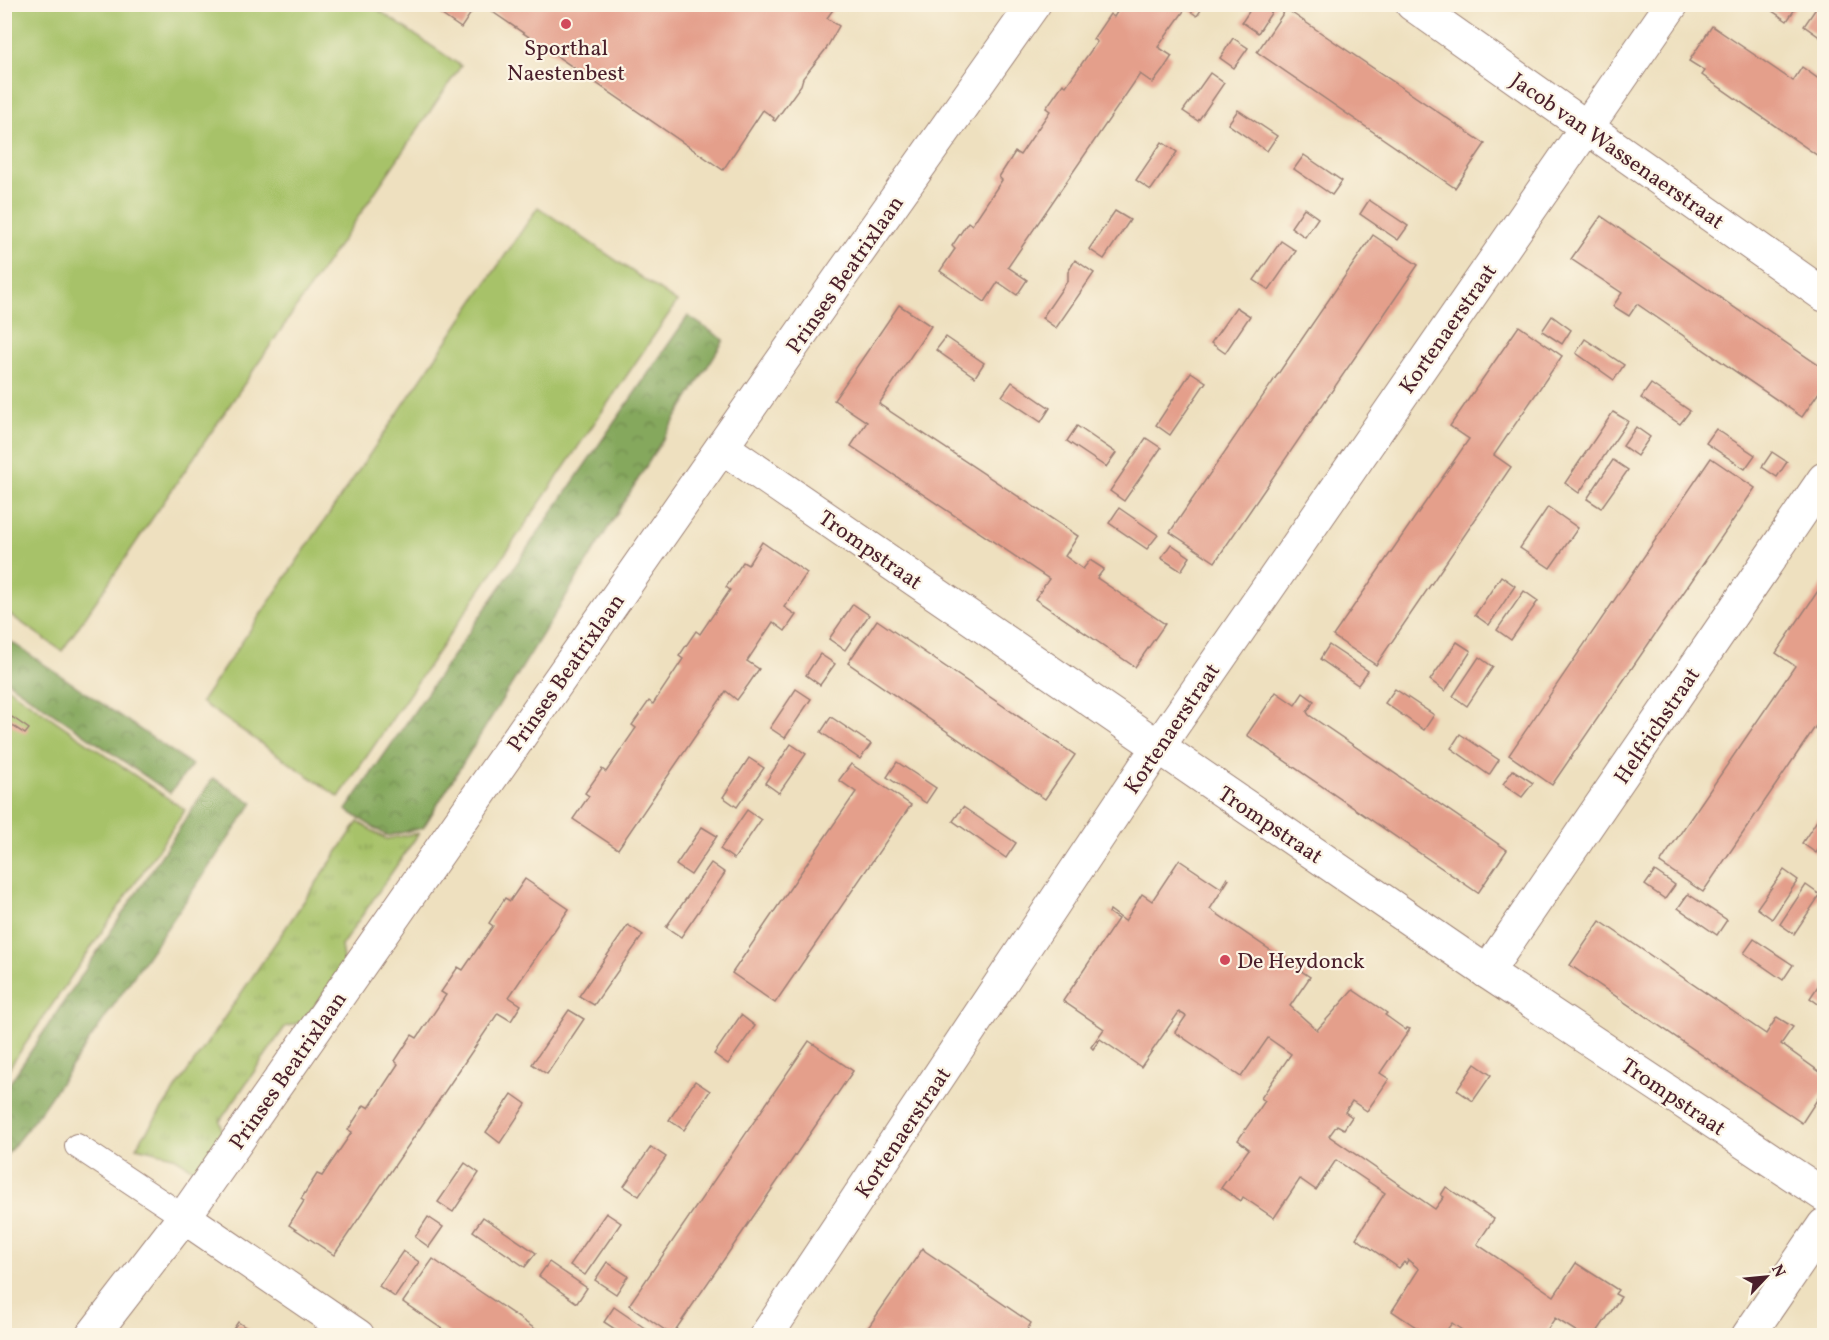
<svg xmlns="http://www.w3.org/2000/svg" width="1829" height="1340" viewBox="0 0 1829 1340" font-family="Vollkorn,serif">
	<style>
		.grass { fill: url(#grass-tufts); stroke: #78704a; stroke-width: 1.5 }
		.forest { fill: url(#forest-crowns); stroke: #686444; stroke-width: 1.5 }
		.pitch { fill: #a7c269; stroke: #78704a; stroke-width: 1.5 }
		.building { fill: #e49f8b }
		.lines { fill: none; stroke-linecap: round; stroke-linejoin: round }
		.service-casing { stroke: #9c8075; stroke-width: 26 }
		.minor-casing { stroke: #9c8075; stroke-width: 35 }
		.tertiary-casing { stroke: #9c8075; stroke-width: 35 }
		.service { stroke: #fff; stroke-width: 24 }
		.minor { stroke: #fff; stroke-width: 33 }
		.tertiary { stroke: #fff; stroke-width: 33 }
		.poi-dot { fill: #d1495b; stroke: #fcf5e5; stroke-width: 2 }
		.labels { text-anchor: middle; stroke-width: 4.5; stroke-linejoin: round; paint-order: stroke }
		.poi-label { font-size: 22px; fill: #4a1f2b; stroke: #fcf5e5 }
		.street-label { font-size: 22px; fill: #4a1f2b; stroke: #fcf5e5 }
	</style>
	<defs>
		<pattern id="grass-tufts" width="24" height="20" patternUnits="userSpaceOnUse" patternTransform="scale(1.5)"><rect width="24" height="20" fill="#a7c269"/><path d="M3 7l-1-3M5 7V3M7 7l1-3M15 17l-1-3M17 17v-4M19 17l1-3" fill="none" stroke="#91a65b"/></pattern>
		<pattern id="forest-crowns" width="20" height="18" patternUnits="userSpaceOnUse" patternTransform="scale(1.5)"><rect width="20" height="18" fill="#85a85d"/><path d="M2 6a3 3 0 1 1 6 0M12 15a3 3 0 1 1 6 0" fill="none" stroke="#6f884d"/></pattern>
	</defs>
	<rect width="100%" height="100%" fill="#fcf5e5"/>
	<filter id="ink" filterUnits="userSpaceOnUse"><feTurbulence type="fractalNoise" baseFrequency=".0167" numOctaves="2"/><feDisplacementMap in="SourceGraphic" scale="12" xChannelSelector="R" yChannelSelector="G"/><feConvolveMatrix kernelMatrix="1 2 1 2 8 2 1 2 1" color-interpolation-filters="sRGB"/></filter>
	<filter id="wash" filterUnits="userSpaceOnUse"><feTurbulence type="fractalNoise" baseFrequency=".008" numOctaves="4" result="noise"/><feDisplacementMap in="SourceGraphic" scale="24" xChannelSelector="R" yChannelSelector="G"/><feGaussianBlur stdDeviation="1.35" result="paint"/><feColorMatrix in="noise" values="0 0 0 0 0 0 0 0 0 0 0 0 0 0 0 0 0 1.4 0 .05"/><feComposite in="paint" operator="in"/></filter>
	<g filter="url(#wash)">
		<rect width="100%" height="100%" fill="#eee0bf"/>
		<path class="grass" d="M358,822L386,839L419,833L341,946L344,965L304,1021L285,1027L220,1121L224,1141L199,1173L173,1156L136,1147Z"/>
		<g class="forest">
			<path d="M688,316L724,340L423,828L387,836L346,810Z"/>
			<path d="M4,637L192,765L170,793L5,680Z"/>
			<path d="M213,778L253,803L40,1112L5,1157V1090Z"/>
		</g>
		<g class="pitch">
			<path d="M5,4L371,5L461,66L62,651L5,611Z"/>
			<path d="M538,207L677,302L339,797L201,702Z"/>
			<path d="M5,686L185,810L5,1074Z"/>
		</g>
		<g id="blocks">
			<g class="building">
				<path d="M426,4H477L461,28Z"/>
				<path d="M481,4H837L827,18L839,26L826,49L803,78L801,85L775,121L773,120L774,118L763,110L723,170Z"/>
				<path d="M1122,4H1205L1197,16L1186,8L1158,47L1172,56L1163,70L1153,83L1140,74L1008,267L1027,280L1017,295L998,282L985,302L940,271L955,249L952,246L968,222L972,225L1002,180L999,177L1015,152L1020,155L1050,111L1046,108L1063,84L1066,86L1097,42L1093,39L1110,14L1114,17Z"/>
				<path d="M1254,4H1277L1258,33L1242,22Z"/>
				<path d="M1762,4H1794L1797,6L1787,21Z"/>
				<path d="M1819,4H1824V40L1804,26Z"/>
				<path d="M1286,9L1485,144L1455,188L1257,52Z"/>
				<path d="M1712,26L1793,81L1802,67L1824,83V160L1702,75L1705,71L1689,61Z"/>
				<path d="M1233,38L1248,48L1234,68L1220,58Z"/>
				<path d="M1210,73L1224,83L1198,121L1183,111Z"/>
				<path d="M1238,110L1277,136L1267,151L1228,124Z"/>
				<path d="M1162,142L1177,152L1151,190L1136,180Z"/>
				<path d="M1304,155L1342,181L1332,195L1294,169Z"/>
				<path d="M1369,200L1408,226L1398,240L1360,214Z"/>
				<path d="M1304,208L1318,218L1305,237L1291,227Z"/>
				<path d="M1115,211L1130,220L1104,259L1089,249Z"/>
				<path d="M1601,216L1824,369V385L1802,417L1637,304L1629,316L1613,306L1622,293L1571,259Z"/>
				<path d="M1373,235L1418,265L1215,562L1170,532Z"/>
				<path d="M1281,241L1296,251L1269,290L1254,280Z"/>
				<path d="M1075,260L1094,273L1056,328L1042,318L1068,280V272Z"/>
				<path d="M899,305L931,326L879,404L1078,536L1065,556L1083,569L1090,560L1104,569L1097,578L1165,624L1135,667L1035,599L1049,579L851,446L867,422L834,400Z"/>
				<path d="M1236,307L1250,316L1225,353L1211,343Z"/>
				<path d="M1552,316L1571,330L1562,344L1542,331Z"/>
				<path d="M1519,326L1562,356L1494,455L1511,467L1376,665L1333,636L1469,439L1450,426Z"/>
				<path d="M946,337L984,363L975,377L936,350Z"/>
				<path d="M1585,339L1624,365L1614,380L1576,353Z"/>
				<path d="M1191,372L1206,382L1170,435L1156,425Z"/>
				<path d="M1012,382L1050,408L1041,422L1002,396Z"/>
				<path d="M1651,384L1690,411L1680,424L1641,398Z"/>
				<path d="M1613,412L1628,421L1579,493L1565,483Z"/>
				<path d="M1077,426L1116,453L1106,467L1067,441Z"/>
				<path d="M1636,427L1650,437L1637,456L1623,446Z"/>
				<path d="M1716,429L1755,455L1745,469L1706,443Z"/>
				<path d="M1146,438L1161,448L1124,501L1110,491Z"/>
				<path d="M1772,452L1787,462L1777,477L1762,467Z"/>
				<path d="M1711,458L1755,488L1552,785L1509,755Z"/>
				<path d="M1613,460L1628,470L1601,508L1587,499Z"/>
				<path d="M1548,507L1578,528L1550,568L1520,548Z"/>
				<path d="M1119,508L1158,535L1147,549L1109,523Z"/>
				<path d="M762,542L807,573L784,607L796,615L785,631L773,622L747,661L759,669L748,685L737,700L726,691L618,849L573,819L589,796L585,793L602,769L606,772L636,728L632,725L649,701L653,704L683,659L679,656L696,631L700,634L730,590L726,587L743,562L748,565Z"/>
				<path d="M1171,544L1190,557L1181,571L1161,558Z"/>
				<path d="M1501,576L1515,586L1489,625L1475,615Z"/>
				<path d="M1824,582V676L1820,683L1824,686V714L1703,892L1660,863L1795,666L1776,653Z"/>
				<path d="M1524,591L1538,601L1511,640L1497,630Z"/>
				<path d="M853,604L869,615L845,650L829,639Z"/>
				<path d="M877,620L1075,755L1045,799L848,663Z"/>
				<path d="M1457,642L1471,651L1445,691L1430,680Z"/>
				<path d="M1329,645L1368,671L1358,685L1320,659Z"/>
				<path d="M820,654L835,664L820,685L806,675Z"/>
				<path d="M1479,657L1493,667L1467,706L1453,696Z"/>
				<path d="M796,689L811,699L785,738L770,728Z"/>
				<path d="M1395,689L1434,715L1424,730L1385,703Z"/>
				<path d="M1276,692L1295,705L1303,693L1314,701L1307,712L1309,715L1507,850L1478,893L1247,735Z"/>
				<path d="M12,717L29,729L25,734L8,723Z"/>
				<path d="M831,717L871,744L860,759L821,732Z"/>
				<path d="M1460,734L1499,760L1489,775L1451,748Z"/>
				<path d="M791,744L806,754L779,793L765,783Z"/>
				<path d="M749,758L764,768L737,807L723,797Z"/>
				<path d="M897,762L936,788L926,803L887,777Z"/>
				<path d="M851,764L911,805L775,1003L732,973L856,792L839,780Z"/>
				<path d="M1513,770L1533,783L1522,797L1503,784Z"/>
				<path d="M963,807L1016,843L1006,858L953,821Z"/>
				<path d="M747,810L761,820L734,859L720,849Z"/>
				<path d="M1824,810V841L1816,853L1802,843Z"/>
				<path d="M702,827L717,836L691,875L676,865Z"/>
				<path d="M1179,860L1221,888L1227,878L1229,879L1210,909L1310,977L1290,1006L1317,1030L1353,990L1387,1013L1385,1015L1406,1030L1407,1028L1410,1029L1380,1073L1389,1079L1367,1111L1352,1101L1345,1112L1352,1117L1344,1129L1337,1125L1329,1136L1435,1209L1444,1197L1441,1195L1446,1187L1494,1219L1477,1244L1554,1296L1576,1263L1618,1290L1615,1294L1621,1297L1595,1335H1582L1555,1318L1547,1330L1550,1332L1548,1335H1469L1452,1323L1443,1335H1428L1392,1311L1419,1269L1408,1260L1406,1264L1404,1262L1399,1268L1356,1238L1385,1193L1336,1160L1316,1190L1300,1179L1274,1218L1243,1197L1241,1201L1221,1188L1249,1149L1238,1140L1265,1101L1261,1098L1291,1054L1268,1038L1241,1077L1175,1032L1186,1016L1179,1012L1141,1067L1100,1039L1093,1049L1091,1047L1104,1029L1063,1001L1118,919L1109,913L1110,910L1125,921L1142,894L1152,901Z"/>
				<path d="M711,863L725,873L681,937L666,927Z"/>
				<path d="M1784,870L1798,880L1772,919L1757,908Z"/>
				<path d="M1655,871L1675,885L1665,899L1645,885Z"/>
				<path d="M525,879L569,909L509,997L521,1005L511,1021L498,1013L334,1255L289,1225L304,1201L301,1199L317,1174L322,1176L352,1132L348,1130L364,1105L369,1108L398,1064L395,1061L412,1035L417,1038L446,995L441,992L458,967L463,970L493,926L489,923L505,898L510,901Z"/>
				<path d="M1806,885L1820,895L1794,934L1780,924Z"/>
				<path d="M1688,894L1727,920L1717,935L1678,908Z"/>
				<path d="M1600,921L1766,1034L1777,1017L1793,1027L1781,1044L1824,1075V1089L1802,1123L1570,965Z"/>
				<path d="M628,925L643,935L594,1005L579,996Z"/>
				<path d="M1754,939L1793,965L1783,980L1744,953Z"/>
				<path d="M1820,983L1824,987V1008L1810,998Z"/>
				<path d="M569,1010L584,1019L547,1074L532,1064Z"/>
				<path d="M741,1015L755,1026L728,1064L714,1054Z"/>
				<path d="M809,1041L853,1071L672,1335L629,1305Z"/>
				<path d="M1475,1064L1491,1075L1473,1101L1457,1090Z"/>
				<path d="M695,1081L710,1091L684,1130L669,1120Z"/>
				<path d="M512,1094L526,1104L500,1143L486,1132Z"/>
				<path d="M651,1147L666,1157L639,1196L624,1186Z"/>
				<path d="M465,1163L479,1173L453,1212L438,1202Z"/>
				<path d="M606,1213L621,1223L585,1275L570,1265Z"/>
				<path d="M428,1217L443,1227L429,1247L415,1237Z"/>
				<path d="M483,1217L536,1253L525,1267L473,1231Z"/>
				<path d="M923,1248L925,1251L1031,1323L1027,1330L1035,1335H863Z"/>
				<path d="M403,1251L419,1262L395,1297L379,1286Z"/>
				<path d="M433,1259L466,1282L544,1335H451L403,1302Z"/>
				<path d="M549,1262L587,1288L577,1303L539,1276Z"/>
				<path d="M607,1262L628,1276L616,1294L595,1280Z"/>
				<path d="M614,1307L652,1333L650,1335H624L604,1322Z"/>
				<path d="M238,1322L257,1335H229Z"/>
			</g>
		</g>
	</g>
	<g filter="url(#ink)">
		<use href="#blocks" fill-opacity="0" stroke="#9c8075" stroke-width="1.5"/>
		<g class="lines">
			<g class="service-casing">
				<path id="service" d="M77,1146L184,1217"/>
			</g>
			<g class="minor-casing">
				<g id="minor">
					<path d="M1412,4L1824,295"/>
					<path d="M722,447L1487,972L1824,1195"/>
					<path d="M1487,972L1824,479"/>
					<path d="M184,1217L358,1336"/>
					<path d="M92,1336L184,1217L842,275L1034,4"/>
					<path d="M766,1336L1158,747L1672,4"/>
				</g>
			</g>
			<g class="tertiary-casing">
				<path id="tertiary" d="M1748,1336L1824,1225"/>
			</g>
			<use href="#service" class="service"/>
			<use href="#minor" class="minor"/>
			<use href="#tertiary" class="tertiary"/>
		</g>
	</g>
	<g class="poi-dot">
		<circle cx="566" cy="24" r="6"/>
		<circle cx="1225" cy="960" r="6"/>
	</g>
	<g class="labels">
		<g class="poi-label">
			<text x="566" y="55">Sporthal<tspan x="566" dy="25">Naestenbest</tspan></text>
			<text x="1237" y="968" text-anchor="start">De Heydonck</text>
		</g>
		<g class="street-label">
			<text transform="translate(1618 150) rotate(35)" y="8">Jacob van Wassenaerstraat</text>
			<text transform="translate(844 274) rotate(-55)" y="8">Prinses Beatrixlaan</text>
			<text transform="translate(1447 328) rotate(-55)" y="8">Kortenaerstraat</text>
			<text transform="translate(871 549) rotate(35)" y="8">Trompstraat</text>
			<text transform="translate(565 672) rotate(-55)" y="8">Prinses Beatrixlaan</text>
			<text transform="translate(1656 725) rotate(-56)" y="8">Helfrichstraat</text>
			<text transform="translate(1171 728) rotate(-56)" y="8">Kortenaerstraat</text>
			<text transform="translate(1271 824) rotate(34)" y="8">Trompstraat</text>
			<text transform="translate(287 1070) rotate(-55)" y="8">Prinses Beatrixlaan</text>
			<text transform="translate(1674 1096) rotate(34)" y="8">Trompstraat</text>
			<text transform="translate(902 1132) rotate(-56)" y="8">Kortenaerstraat</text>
		</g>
	</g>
	<rect width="1829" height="1340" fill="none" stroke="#fcf5e5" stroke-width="24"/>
	<g transform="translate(1766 1277) rotate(64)" stroke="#fcf5e5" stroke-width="4.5" paint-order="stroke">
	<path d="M0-4.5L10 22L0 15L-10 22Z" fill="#4a1f2b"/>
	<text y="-9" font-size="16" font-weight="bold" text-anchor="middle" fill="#4a1f2b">N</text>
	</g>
</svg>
